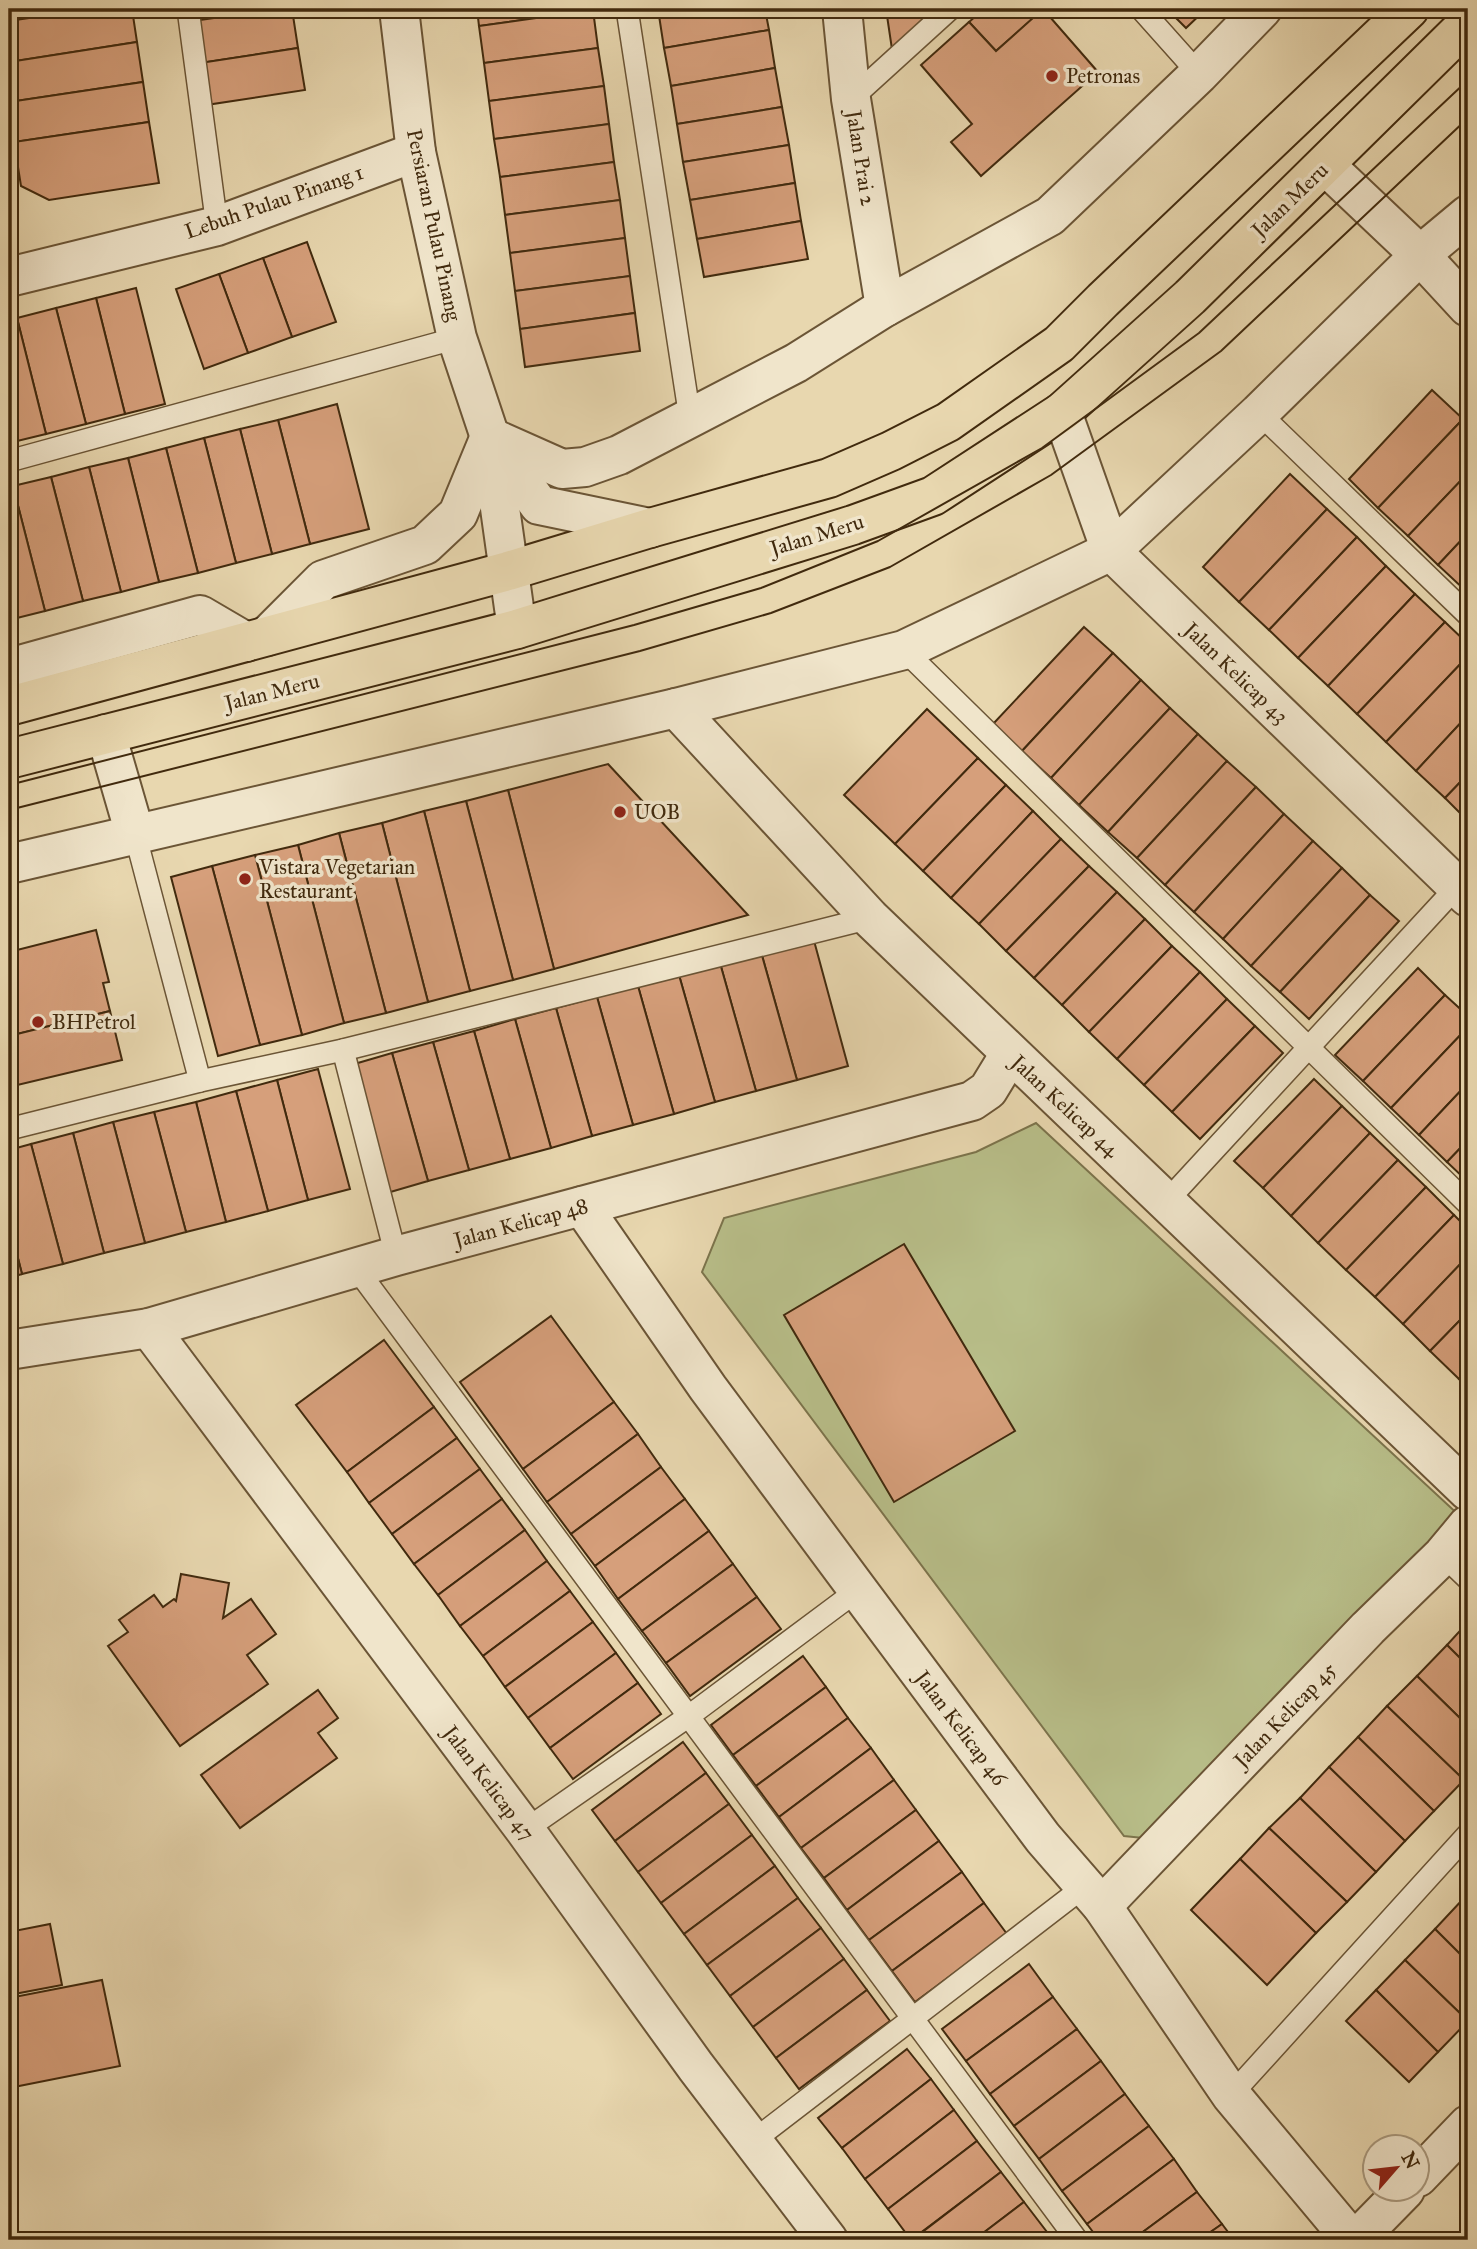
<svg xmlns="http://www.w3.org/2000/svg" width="1477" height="2249" viewBox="0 0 1477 2249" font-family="'IM FELL Great Primer',serif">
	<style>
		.green { fill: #b8be89; stroke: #7c744c; stroke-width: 2 }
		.building { fill: #d69f7b; stroke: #412a0e; stroke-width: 2 }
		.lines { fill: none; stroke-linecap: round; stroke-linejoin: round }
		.service-casing { stroke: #6b5536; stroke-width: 24 }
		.minor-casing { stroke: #6b5536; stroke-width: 42 }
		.trunk-casing { stroke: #412a0e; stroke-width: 42 }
		.service { stroke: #f0e5cb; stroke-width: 21 }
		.minor { stroke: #f0e5cb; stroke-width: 38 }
		.trunk { stroke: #e8d7af; stroke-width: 38 }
		.tram { stroke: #412a0e; stroke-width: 2 }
		.poi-dot { fill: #8f2418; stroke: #f0e5cb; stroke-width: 2.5 }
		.labels { text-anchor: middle; stroke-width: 7; stroke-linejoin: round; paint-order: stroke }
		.poi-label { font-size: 21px; fill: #412a0e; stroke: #f0e5cb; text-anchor: start }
		.street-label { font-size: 21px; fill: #412a0e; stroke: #f0e5cb }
	</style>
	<rect width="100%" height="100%" fill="#e8d7af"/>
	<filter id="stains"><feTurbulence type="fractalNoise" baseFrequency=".00286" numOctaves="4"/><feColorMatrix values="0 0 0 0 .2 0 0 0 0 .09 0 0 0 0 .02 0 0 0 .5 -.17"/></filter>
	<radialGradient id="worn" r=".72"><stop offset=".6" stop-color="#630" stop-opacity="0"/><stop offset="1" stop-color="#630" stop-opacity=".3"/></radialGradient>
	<path class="green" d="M1036,1123L1462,1518L1153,1839L1124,1836L702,1272L724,1218L976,1152Z"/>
	<g class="building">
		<path d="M9,9H89L9,21Z"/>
		<path d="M89,9H132L137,42L9,62V21Z"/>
		<path d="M191,9H278L193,21Z"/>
		<path d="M278,9H292L298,48L200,63L193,21Z"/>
		<path d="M477,9H593V10L479,26Z"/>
		<path d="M658,9H765L769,30L664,48Z"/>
		<path d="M886,9H938L893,56Z"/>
		<path d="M984,9H1044L996,51L969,22Z"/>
		<path d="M1043,9L1098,72L981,176L951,142L972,124L921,65L969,22L996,51Z"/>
		<path d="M1167,9H1206L1186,28Z"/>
		<path d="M593,10L598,48L484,63L479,26Z"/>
		<path d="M769,30L775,68L671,86L664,48Z"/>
		<path d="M137,42L143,82L9,102V62Z"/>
		<path d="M298,48L305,90L206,105L200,63Z"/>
		<path d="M598,48L604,86L489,101L484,63Z"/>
		<path d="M775,68L782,107L677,124L671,86Z"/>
		<path d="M143,82L149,122L14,142L9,102Z"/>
		<path d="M604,86L609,124L494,139L489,101Z"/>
		<path d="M782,107L789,145L683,162L677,124Z"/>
		<path d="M149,122L159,183L49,200L21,186L14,142Z"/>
		<path d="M609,124L614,162L500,177L494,139Z"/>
		<path d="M789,145L795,183L690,200L683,162Z"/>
		<path d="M614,162L620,200L505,215L500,177Z"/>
		<path d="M795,183L801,221L697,239L690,200Z"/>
		<path d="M620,200L625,238L510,253L505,215Z"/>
		<path d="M801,221L808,259L704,277L697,239Z"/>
		<path d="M625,238L630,276L515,291L510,253Z"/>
		<path d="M307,242L336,322L292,337L263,258Z"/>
		<path d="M263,258L292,337L248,353L219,274Z"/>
		<path d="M219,274L248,353L204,369L176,289Z"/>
		<path d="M630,276L635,313L520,329L515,291Z"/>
		<path d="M136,288L165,404L125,414L96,298Z"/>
		<path d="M96,298L125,414L86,424L56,308Z"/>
		<path d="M56,308L86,424L46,434L17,318Z"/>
		<path d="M635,313L640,351L525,367L520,329Z"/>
		<path d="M17,318L46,434L9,443V320Z"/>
		<path d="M1432,390L1463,419L1378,508L1349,479Z"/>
		<path d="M337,404L369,529L310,544L278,420Z"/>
		<path d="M1463,419L1468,424V473L1408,536L1378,508Z"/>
		<path d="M278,420L310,544L272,554L240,429Z"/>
		<path d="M240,429L272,554L236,563L204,438Z"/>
		<path d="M204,438L236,563L198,573L166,448Z"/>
		<path d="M166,448L198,573L159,582L128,458Z"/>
		<path d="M128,458L159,582L121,592L89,467Z"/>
		<path d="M89,467L121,592L83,601L51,477Z"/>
		<path d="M1468,473V533L1438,565L1408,536Z"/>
		<path d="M1290,474L1327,509L1239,602L1203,567Z"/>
		<path d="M51,477L83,601L45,611L13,486Z"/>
		<path d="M13,486L45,611L9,620V487Z"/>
		<path d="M1327,509L1357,537L1269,630L1239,602Z"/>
		<path d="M1468,533V593L1438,565Z"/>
		<path d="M1357,537L1386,566L1298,658L1269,630Z"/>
		<path d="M1386,566L1415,594L1328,686L1298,658Z"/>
		<path d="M1415,594L1445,622L1357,714L1328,686Z"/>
		<path d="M1445,622L1468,644V656L1386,742L1357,714Z"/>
		<path d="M1084,627L1113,653L1022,751L993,724Z"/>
		<path d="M1113,653L1141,680L1051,778L1022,751Z"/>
		<path d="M1468,656V715L1416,771L1386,742Z"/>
		<path d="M1141,680L1170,708L1079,805L1051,778Z"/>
		<path d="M1170,708L1198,734L1108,832L1079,805Z"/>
		<path d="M927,709L978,758L895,844L844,795Z"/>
		<path d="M1468,715V774L1445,798L1416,771Z"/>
		<path d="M1198,734L1227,761L1137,858L1108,832Z"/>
		<path d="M978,758L1006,785L923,871L895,844Z"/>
		<path d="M1227,761L1256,787L1165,885L1137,858Z"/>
		<path d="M608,764L748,915L554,969L508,790Z"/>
		<path d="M1468,774V821L1445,798Z"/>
		<path d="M1006,785L1033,811L951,898L923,871Z"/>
		<path d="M1256,787L1284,814L1194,912L1165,885Z"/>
		<path d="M508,790L554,969L513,980L466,801Z"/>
		<path d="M466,801L513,980L470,991L424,811Z"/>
		<path d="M424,811L470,991L428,1002L382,823Z"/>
		<path d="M1033,811L1061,839L979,924L951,898Z"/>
		<path d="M1284,814L1313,841L1223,939L1194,912Z"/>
		<path d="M382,823L428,1002L386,1013L339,833Z"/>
		<path d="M339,833L386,1013L344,1023L298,845Z"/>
		<path d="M1061,839L1089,866L1006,951L979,924Z"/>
		<path d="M1313,841L1342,868L1251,966L1223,939Z"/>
		<path d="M298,845L344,1023L302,1035L255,855Z"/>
		<path d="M255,855L302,1035L260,1045L212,866Z"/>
		<path d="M212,866L260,1045L218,1056L171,877Z"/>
		<path d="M1089,866L1117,892L1034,978L1006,951Z"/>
		<path d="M1342,868L1370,895L1280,992L1251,966Z"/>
		<path d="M1117,892L1145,919L1062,1005L1034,978Z"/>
		<path d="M1370,895L1399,921L1309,1019L1280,992Z"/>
		<path d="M1145,919L1172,946L1089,1032L1062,1005Z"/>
		<path d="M96,930L109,982L103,983L110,1011L9,1036V952Z"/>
		<path d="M813,937L848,1066L797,1080L761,952Z"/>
		<path d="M1172,946L1200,972L1117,1059L1089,1032Z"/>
		<path d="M761,952L797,1080L756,1091L720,963Z"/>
		<path d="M720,963L756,1091L715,1102L679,975Z"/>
		<path d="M1418,968L1445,995L1363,1081L1335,1055Z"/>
		<path d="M1200,972L1227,999L1144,1085L1117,1059Z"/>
		<path d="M679,975L715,1102L674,1114L638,986Z"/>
		<path d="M638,986L674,1114L633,1125L597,997Z"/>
		<path d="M1445,995L1468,1016V1027L1391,1108L1363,1081Z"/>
		<path d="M597,997L633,1125L592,1136L556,1008Z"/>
		<path d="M1227,999L1255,1026L1172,1112L1144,1085Z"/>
		<path d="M556,1008L592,1136L551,1148L515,1019Z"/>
		<path d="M110,1011L122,1060L9,1087V1036Z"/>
		<path d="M515,1019L551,1148L510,1159L474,1031Z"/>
		<path d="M1255,1026L1283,1053L1200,1139L1172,1112Z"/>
		<path d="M1468,1027V1083L1419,1135L1391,1108Z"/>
		<path d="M474,1031L510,1159L469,1170L433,1042Z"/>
		<path d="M433,1042L469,1170L428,1181L392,1053Z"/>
		<path d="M392,1053L428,1181L387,1193L351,1065Z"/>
		<path d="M318,1069L350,1189L308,1200L277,1080Z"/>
		<path d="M1314,1079L1342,1106L1263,1188L1234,1161Z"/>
		<path d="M277,1080L308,1200L268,1211L236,1091Z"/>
		<path d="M1468,1083V1140L1447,1162L1419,1135Z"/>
		<path d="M236,1091L268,1211L226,1222L196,1102Z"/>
		<path d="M196,1102L226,1222L186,1232L154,1112Z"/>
		<path d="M1342,1106L1370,1133L1291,1216L1263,1188Z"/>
		<path d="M154,1112L186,1232L145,1243L113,1122Z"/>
		<path d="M113,1122L145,1243L104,1253L73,1133Z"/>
		<path d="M73,1133L104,1253L63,1264L31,1144Z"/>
		<path d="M1370,1133L1398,1160L1318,1243L1291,1216Z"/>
		<path d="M1468,1140V1182L1447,1162Z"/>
		<path d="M31,1144L63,1264L22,1274L9,1223V1150Z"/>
		<path d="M1398,1160L1426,1187L1346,1270L1318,1243Z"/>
		<path d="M1426,1187L1454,1215L1375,1297L1346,1270Z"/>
		<path d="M1454,1215L1468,1229V1256L1403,1324L1375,1297Z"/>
		<path d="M9,1223L22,1274L9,1278Z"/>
		<path d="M904,1244L1015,1431L894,1502L784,1315Z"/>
		<path d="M1468,1256V1312L1430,1351L1403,1324Z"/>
		<path d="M1468,1312V1369L1459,1379L1430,1351Z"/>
		<path d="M551,1316L614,1402L523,1469L460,1382Z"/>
		<path d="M384,1340L434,1407L347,1472L296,1405Z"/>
		<path d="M1468,1369V1388L1459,1379Z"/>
		<path d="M614,1402L638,1434L547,1502L523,1469Z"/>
		<path d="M434,1407L457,1438L369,1503L347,1472Z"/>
		<path d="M638,1434L661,1467L571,1534L547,1502Z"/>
		<path d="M457,1438L480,1469L392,1534L369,1503Z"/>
		<path d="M661,1467L685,1499L595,1566L571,1534Z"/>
		<path d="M480,1469L502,1499L414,1564L392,1534Z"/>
		<path d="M9,1484L17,1509L9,1512Z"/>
		<path d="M502,1499L525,1530L438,1595L414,1564Z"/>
		<path d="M685,1499L709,1531L618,1599L595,1566Z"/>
		<path d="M525,1530L547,1561L460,1626L438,1595Z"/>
		<path d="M709,1531L733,1564L642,1631L618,1599Z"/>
		<path d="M547,1561L570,1591L483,1656L460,1626Z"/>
		<path d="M733,1564L757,1597L666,1663L642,1631Z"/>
		<path d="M181,1574L229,1583L223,1618L251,1599L276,1634L247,1655L268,1684L180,1746L108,1646L128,1632L119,1620L154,1595L163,1607L174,1599L176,1601Z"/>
		<path d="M570,1591L593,1622L505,1687L483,1656Z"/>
		<path d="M757,1597L781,1629L690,1696L666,1663Z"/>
		<path d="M593,1622L616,1653L528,1718L505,1687Z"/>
		<path d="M1468,1622V1666L1447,1645Z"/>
		<path d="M1447,1645L1468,1666V1726L1417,1676Z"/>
		<path d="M616,1653L638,1683L550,1748L528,1718Z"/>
		<path d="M803,1656L826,1687L733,1755L711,1725Z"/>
		<path d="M1417,1676L1468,1726V1775L1464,1780L1387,1706Z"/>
		<path d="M638,1683L661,1714L573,1779L550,1748Z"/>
		<path d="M826,1687L848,1718L756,1786L733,1755Z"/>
		<path d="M318,1690L338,1718L318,1733L337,1758L240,1828L201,1775Z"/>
		<path d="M1387,1706L1464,1780L1434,1811L1358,1737Z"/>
		<path d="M848,1718L871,1748L779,1817L756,1786Z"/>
		<path d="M1358,1737L1434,1811L1405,1841L1329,1767Z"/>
		<path d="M683,1742L706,1773L615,1841L592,1810Z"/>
		<path d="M871,1748L894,1780L801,1848L779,1817Z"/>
		<path d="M1329,1767L1405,1841L1376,1872L1300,1798Z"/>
		<path d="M706,1773L729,1804L638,1872L615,1841Z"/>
		<path d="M894,1780L916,1810L824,1878L801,1848Z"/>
		<path d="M1300,1798L1376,1872L1347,1902L1269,1828Z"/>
		<path d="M729,1804L752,1835L661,1903L638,1872Z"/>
		<path d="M916,1810L939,1841L847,1910L824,1878Z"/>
		<path d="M1269,1828L1347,1902L1316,1933L1240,1859Z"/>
		<path d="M752,1835L775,1866L684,1934L661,1903Z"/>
		<path d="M939,1841L962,1872L869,1940L847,1910Z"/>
		<path d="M1240,1859L1316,1933L1267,1985L1191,1910Z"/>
		<path d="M775,1866L798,1898L707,1965L684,1934Z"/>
		<path d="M962,1872L984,1903L892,1971L869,1940Z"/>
		<path d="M798,1898L821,1928L730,1996L707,1965Z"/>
		<path d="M1464,1898L1468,1902V1962L1435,1929Z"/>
		<path d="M984,1903L1007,1934L915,2002L892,1971Z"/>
		<path d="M50,1924L62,1985L9,1995V1932Z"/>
		<path d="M821,1928L844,1959L753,2027L730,1996Z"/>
		<path d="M1435,1929L1468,1962V2021L1405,1960Z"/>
		<path d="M844,1959L867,1990L776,2058L753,2027Z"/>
		<path d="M1405,1960L1468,2021L1438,2052L1376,1990Z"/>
		<path d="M1029,1964L1053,1997L966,2061L942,2029Z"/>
		<path d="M102,1980L120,2066L9,2088V1998Z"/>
		<path d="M867,1990L890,2021L799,2089L776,2058Z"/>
		<path d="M1376,1990L1438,2052L1409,2082L1346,2021Z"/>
		<path d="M1053,1997L1077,2029L990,2094L966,2061Z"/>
		<path d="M1077,2029L1101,2061L1014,2126L990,2094Z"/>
		<path d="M907,2049L931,2079L842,2148L818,2118Z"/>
		<path d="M1101,2061L1125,2094L1039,2159L1014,2126Z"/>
		<path d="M931,2079L954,2110L865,2179L842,2148Z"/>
		<path d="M1125,2094L1149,2126L1062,2191L1039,2159Z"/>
		<path d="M954,2110L977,2141L888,2209L865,2179Z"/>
		<path d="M1149,2126L1174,2159L1087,2224L1062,2191Z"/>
		<path d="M977,2141L1001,2172L911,2240L888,2209Z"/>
		<path d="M1174,2159L1197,2192L1132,2240H1099L1087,2224Z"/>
		<path d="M1001,2172L1024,2202L974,2240H912Z"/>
		<path d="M1197,2192L1222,2224L1199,2240H1132Z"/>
		<path d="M1024,2202L1047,2232L1036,2240H974Z"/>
		<path d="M1222,2224L1234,2240H1199Z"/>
	</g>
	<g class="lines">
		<g class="service-casing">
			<g id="service">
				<path d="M188,9L217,226"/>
				<path d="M627,9L690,418"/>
				<path d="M1141,9L1199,74"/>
				<path d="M851,99L950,9"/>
				<path d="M1259,413L1468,615"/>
				<path d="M9,461L457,338"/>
				<path d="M904,650L1468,1204"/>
				<path d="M135,834L200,1081"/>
				<path d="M343,1050L396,1256"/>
				<path d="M9,1129L200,1081L343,1050L870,918"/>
				<path d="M1166,1202L1464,879"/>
				<path d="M356,1268L1077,2240"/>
				<path d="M1443,1555L1468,1579"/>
				<path d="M525,1830L689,1716L858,1590"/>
				<path d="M1231,2095L1468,1834"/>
				<path d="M753,2141L1085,1886"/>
			</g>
		</g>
		<g class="minor-casing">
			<g id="minor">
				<path d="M399,9L416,152L457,338L490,437L517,629"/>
				<path d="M842,9L851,99L885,307"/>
				<path d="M1325,165L1420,255L1468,307"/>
				<path d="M9,277L217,226L416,152"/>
				<path d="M1062,412L1111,551L1468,897"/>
				<path d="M490,437L562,469L585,467L619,455L796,363L885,307L1050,216L1199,74L1262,9"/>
				<path d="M493,442L539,505L650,528"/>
				<path d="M267,636L323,580L425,545L458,514L489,439"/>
				<path d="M9,668L200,615L246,642"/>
				<path d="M676,708L870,918L1468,1491"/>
				<path d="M106,734L135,834"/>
				<path d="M9,864L676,708L904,650L1111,551L1259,413L1420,255L1468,215"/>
				<path d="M582,1206L708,1388L858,1590L1043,1838L1102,1906L1231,2095L1352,2240"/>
				<path d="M149,1328L525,1830L696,2067L828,2240"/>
				<path d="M9,1350L149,1328L396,1256L972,1101L988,1090L1010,1054"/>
				<path d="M1102,1906L1368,1628L1443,1555L1468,1525"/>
				<path d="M1418,2177L1468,2125"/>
				<path d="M1356,2240L1405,2190"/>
			</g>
		</g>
		<g class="trunk-casing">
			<g id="trunk">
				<path d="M9,706L508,571L650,528L829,478L891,451L948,422L1059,344L1103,300L1409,9"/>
				<path d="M9,759L517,629L853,525L933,496L1062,412L1190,297L1468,23"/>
			</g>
		</g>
		<use href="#service" class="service"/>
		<use href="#minor" class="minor"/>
		<use href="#trunk" class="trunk"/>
		<g class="tram">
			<path d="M9,785L634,625L761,588L878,541L1042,448L1199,333L1468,80"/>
			<path d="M9,810L640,651L771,613L890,567L1051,475L1221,351L1468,118"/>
		</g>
	</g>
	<g class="poi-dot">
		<circle cx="1052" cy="76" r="7"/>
		<circle cx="620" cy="812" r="7"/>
		<circle cx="245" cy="879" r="7"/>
		<circle cx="38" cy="1022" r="7"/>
	</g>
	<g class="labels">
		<g class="poi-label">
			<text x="1066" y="83">Petronas</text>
			<text x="634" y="819">UOB</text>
			<text x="259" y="874">Vistara Vegetarian<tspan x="259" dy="24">Restaurant</tspan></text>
			<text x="52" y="1029">BHPetrol</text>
		</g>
		<g class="street-label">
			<text transform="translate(861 158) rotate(81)" y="7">Jalan Prai 2</text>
			<text transform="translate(1290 200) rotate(-44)" y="7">Jalan Meru</text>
			<text transform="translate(274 202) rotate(-19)" y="7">Lebuh Pulau Pinang 1</text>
			<text transform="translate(434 225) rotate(78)" y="7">Persiaran Pulau Pinang</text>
			<text transform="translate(817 535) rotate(-17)" y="7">Jalan Meru</text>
			<text transform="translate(1236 673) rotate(44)" y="7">Jalan Kelicap 43</text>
			<text transform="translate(272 692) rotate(-14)" y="7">Jalan Meru</text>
			<text transform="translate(1065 1106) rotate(43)" y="7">Jalan Kelicap 44</text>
			<text transform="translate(521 1223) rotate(-15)" y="7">Jalan Kelicap 48</text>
			<text transform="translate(1285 1715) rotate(-46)" y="7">Jalan Kelicap 45</text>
			<text transform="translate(961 1728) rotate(53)" y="7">Jalan Kelicap 46</text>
			<text transform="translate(489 1783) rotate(53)" y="7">Jalan Kelicap 47</text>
		</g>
	</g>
	<rect width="1477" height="2249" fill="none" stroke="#e8d7af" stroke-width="35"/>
	<rect x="10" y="10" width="1456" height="2228" fill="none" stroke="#412a0e" stroke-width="3.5"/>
	<rect x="18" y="18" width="1442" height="2214" fill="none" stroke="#412a0e" stroke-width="2"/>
	<g transform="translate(1396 2168) rotate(62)"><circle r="33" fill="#f0e5cb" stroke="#aa9a7f" stroke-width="2"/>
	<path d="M0-5L12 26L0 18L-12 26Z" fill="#8f2418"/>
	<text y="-10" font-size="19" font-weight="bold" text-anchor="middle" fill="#412a0e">N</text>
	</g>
	<rect width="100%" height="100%" filter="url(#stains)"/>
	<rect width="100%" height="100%" fill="url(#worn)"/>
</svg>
